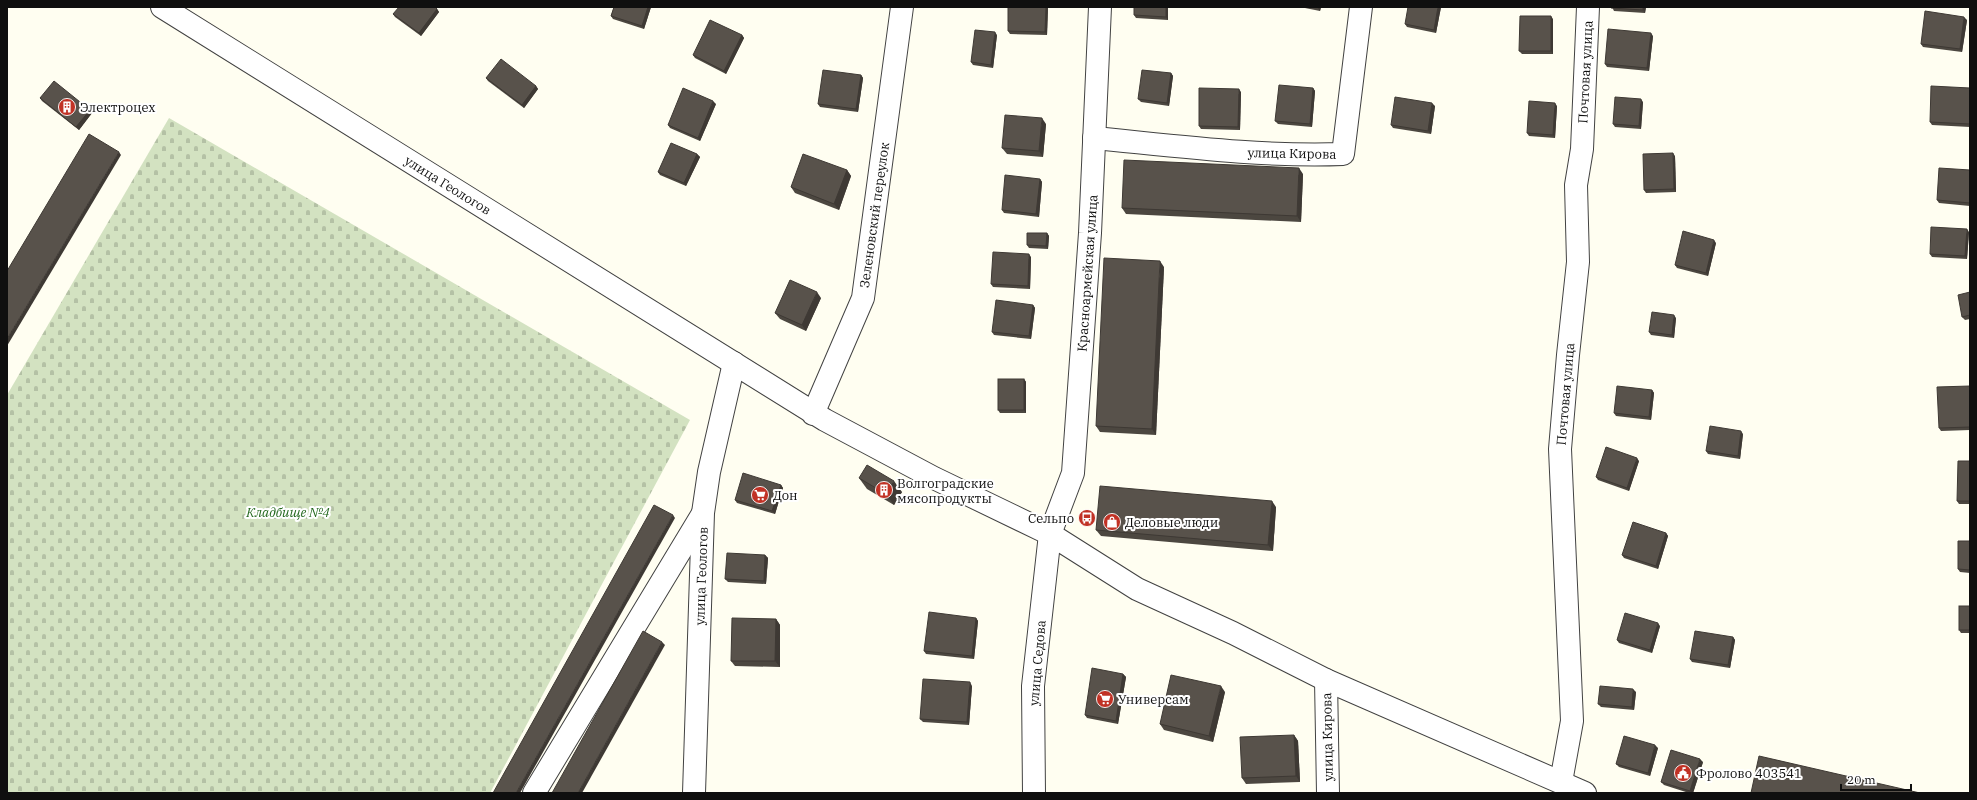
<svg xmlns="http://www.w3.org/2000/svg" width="1977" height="800" viewBox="0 0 1977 800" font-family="'IBM Plex Serif',serif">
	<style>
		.cemetery { fill: url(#cemetery-stones) }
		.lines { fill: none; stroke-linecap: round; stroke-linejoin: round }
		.minor-casing { stroke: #424242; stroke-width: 24 }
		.tertiary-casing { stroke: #424242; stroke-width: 24 }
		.minor { stroke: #fff; stroke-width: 22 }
		.tertiary { stroke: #fff; stroke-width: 22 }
		.wall { fill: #4c4740 }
		.shaded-wall { fill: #3e3934 }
		.building { fill: #58524b; stroke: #3e3934 }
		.labels { text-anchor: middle; stroke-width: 4; stroke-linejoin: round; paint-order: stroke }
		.street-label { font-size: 13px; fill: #0f0f0f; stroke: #fff }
		.poi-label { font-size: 13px; fill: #0f0f0f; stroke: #fff; text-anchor: start }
		.park-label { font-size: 13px; font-style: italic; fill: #23681e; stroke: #fff }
	</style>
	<defs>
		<pattern id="cemetery-stones" width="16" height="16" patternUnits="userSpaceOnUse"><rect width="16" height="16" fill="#d3e2c1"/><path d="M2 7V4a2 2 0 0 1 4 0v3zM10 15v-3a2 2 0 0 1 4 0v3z" fill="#b4c1a5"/></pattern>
	</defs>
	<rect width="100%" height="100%" fill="#fffef1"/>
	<path class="cemetery" d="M169,118L690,420L490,793H7V395Z"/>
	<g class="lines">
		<g class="minor-casing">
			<g id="minor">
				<path d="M1094,138C1177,146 1260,157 1343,154L1361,7"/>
				<path d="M813,414L863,298L902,7"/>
				<path d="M1326,680L1328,793"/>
				<path d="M1561,782L1572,721L1560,449L1568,355L1578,262L1576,185L1582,149L1588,7"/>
				<path d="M534,793L702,515"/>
				<path d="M694,793L703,513L709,472L734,363"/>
				<path d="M1034,793L1033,686L1050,534L1137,589L1233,633L1326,680L1585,793"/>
			</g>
		</g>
		<g class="tertiary-casing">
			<path id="tertiary" d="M162,7L825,420L934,478L1050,534L1073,473L1090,233L1100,7"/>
		</g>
		<use href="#minor" class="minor"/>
		<use href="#tertiary" class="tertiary"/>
	</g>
	<g class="wall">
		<path d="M614,7H651L644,29L613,19L611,16Z"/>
		<path d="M1008,7H1048L1047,35L1010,34L1008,31Z"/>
		<path d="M1134,7H1168V20L1136,18L1134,15Z"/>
		<path d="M1300,7H1321L1320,11Z"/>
		<path d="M1441,7L1436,33L1407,27L1405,24Z"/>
		<path d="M1612,7H1646L1645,13L1614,11Z"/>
		<path d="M437,9L439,12L421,36L395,17L393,14Z"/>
		<path d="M1553,19V54H1522L1519,51Z"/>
		<path d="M1967,20L1962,52L1923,47L1921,44Z"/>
		<path d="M742,35L744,38L726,74L695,58L693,55Z"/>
		<path d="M997,35L993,68L973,65L971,62Z"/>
		<path d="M1653,36L1649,71L1607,67L1605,64Z"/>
		<path d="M1171,73L1173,76L1169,106L1141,102L1138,99Z"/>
		<path d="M861,75L863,78L858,112L820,107L818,104Z"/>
		<path d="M486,78L536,86L538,89L524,108L488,81Z"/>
		<path d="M1313,88L1315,91L1312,127L1278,124L1275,121Z"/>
		<path d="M1970,88V127L1932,125L1930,122Z"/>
		<path d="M1241,92L1240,130L1201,129L1199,126Z"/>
		<path d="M40,98L90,110L92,113L79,130L42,101Z"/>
		<path d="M1643,102L1641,129L1615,127L1613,124Z"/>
		<path d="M716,104L700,141L670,128L668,125Z"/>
		<path d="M1435,106L1431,134L1393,128L1391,125Z"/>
		<path d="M1557,106L1555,138L1529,136L1527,133Z"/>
		<path d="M1046,124L1043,157L1007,154L1002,148Z"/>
		<path d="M697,154L700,157L686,186L660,175L658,172Z"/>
		<path d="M1675,156L1676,192L1646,193L1644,190Z"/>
		<path d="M847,170L851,176L839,210L795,193L791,187Z"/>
		<path d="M1970,170V206L1939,203L1937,200Z"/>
		<path d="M1303,174L1301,222L1126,214L1122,208Z"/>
		<path d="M1040,179L1042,182L1039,217L1004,213L1002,210Z"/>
		<path d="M1969,232L1967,259L1932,257L1930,254Z"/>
		<path d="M1047,233L1049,236L1048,249L1029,248L1027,245Z"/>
		<path d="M1716,243L1708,276L1677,268L1675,265Z"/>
		<path d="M1031,257L1030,289L993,287L991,284Z"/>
		<path d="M1164,267L1156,435L1100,432L1096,426Z"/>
		<path d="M1970,292V319L1965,320L1962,317Z"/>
		<path d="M821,298L806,331L780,319L775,313Z"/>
		<path d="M1033,305L1035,308L1031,339L994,335L992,332Z"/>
		<path d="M1676,318L1674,338L1651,335L1649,332Z"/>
		<path d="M1024,379L1026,382V413H1000L998,410Z"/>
		<path d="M1970,386V430L1941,431L1939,428Z"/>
		<path d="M1652,390L1654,393L1651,420L1616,416L1614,413Z"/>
		<path d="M1743,434L1740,459L1708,454L1706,451Z"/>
		<path d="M1639,461L1629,491L1598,480L1596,477Z"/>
		<path d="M1970,461V504H1959L1957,501Z"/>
		<path d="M859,478L902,492L894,505L867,489Z"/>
		<path d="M781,485L783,488L775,514L737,503L735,500Z"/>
		<path d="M1276,507L1273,551L1101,536L1096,530Z"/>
		<path d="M1666,533L1668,536L1658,569L1624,558L1622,555Z"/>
		<path d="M1970,541V573L1960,572L1958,569Z"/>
		<path d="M765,555L768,558L766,584L728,582L725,579Z"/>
		<path d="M1970,606V633H1961L1959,630Z"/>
		<path d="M976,618L978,621L974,659L926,654L924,651Z"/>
		<path d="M776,619L780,625V667L735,666L731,661Z"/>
		<path d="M1660,626L1652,653L1619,643L1617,640Z"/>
		<path d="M1733,637L1735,640L1730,668L1692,662L1690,659Z"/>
		<path d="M1123,674L1126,677L1118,724L1087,718L1085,715Z"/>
		<path d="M972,686L969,725L923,722L920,719Z"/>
		<path d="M1225,692L1213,742L1164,730L1160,724Z"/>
		<path d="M1636,692L1634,710L1601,707L1598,704Z"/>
		<path d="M1294,735L1298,741L1300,782L1246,784L1242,778Z"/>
		<path d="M1658,748L1650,776L1619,767L1616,764Z"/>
		<path d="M1703,762L1693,793H1689L1664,785L1661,782Z"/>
	</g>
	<g class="shaded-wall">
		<path d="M648,7H651L644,29L642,26Z"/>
		<path d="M1046,7H1048L1047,35L1045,32Z"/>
		<path d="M1166,7H1168V20L1166,17Z"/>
		<path d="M1318,7H1321L1320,11L1318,8Z"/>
		<path d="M1438,7H1441L1436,33L1434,30Z"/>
		<path d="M1643,7H1646L1645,13L1643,10Z"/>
		<path d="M437,9L439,12L421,36L419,33Z"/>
		<path d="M1551,16L1553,19V54L1551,51Z"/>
		<path d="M1964,17L1967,20L1962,52L1960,49Z"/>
		<path d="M995,32L997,35L993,68L991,65Z"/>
		<path d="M1651,33L1653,36L1649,71L1647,68Z"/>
		<path d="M742,35L744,38L726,74L724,71Z"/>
		<path d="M1171,73L1173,76L1169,106L1167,103Z"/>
		<path d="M861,75L863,78L858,112L856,109Z"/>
		<path d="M536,86L538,89L524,108L522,105Z"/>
		<path d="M1313,88L1315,91L1312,127L1310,124Z"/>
		<path d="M1239,89L1241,92L1240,130L1238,127Z"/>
		<path d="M1641,99L1643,102L1641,129L1639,126Z"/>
		<path d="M713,101L716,104L700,141L698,138Z"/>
		<path d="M1432,103L1435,106L1431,134L1428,131Z"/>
		<path d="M1555,103L1557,106L1555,138L1553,135Z"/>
		<path d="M90,110L92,113L79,130L76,127Z"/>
		<path d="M1042,118L1046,124L1043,157L1039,151Z"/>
		<path d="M119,152L121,155L7,346V339Z"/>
		<path d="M1673,153L1675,156L1676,192L1674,189Z"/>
		<path d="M697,154L700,157L686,186L684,183Z"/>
		<path d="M1299,168L1303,174L1301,222L1297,216Z"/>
		<path d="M847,170L851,176L839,210L834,204Z"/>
		<path d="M1040,179L1042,182L1039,217L1036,214Z"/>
		<path d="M1967,229L1969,232L1967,259L1965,256Z"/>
		<path d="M1047,233L1049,236L1048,249L1046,246Z"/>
		<path d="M1714,240L1716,243L1708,276L1706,273Z"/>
		<path d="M1029,254L1031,257L1030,289L1028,286Z"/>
		<path d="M1160,261L1164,267L1156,435L1152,429Z"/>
		<path d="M817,292L821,298L806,331L802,325Z"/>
		<path d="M1033,305L1035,308L1031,339L1029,336Z"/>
		<path d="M1674,315L1676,318L1674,338L1672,335Z"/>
		<path d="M1024,379L1026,382V413L1024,410Z"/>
		<path d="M1652,390L1654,393L1651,420L1649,417Z"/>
		<path d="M1741,431L1743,434L1740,459L1738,456Z"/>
		<path d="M1637,458L1639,461L1629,491L1627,488Z"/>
		<path d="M894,481L902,492L894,505L886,494Z"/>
		<path d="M781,485L783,488L775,514L772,511Z"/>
		<path d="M1272,501L1276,507L1273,551L1268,545Z"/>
		<path d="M673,515L675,518L520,793H516Z"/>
		<path d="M1666,533L1668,536L1658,569L1656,566Z"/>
		<path d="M765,555L768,558L766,584L764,581Z"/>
		<path d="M976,618L978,621L974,659L972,656Z"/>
		<path d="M776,619L780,625V667L775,661Z"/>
		<path d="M1658,623L1660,626L1652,653L1650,650Z"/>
		<path d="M1733,637L1735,640L1730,668L1728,665Z"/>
		<path d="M662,642L665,645L582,793H578Z"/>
		<path d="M1123,674L1126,677L1118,724L1116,721Z"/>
		<path d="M970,682L972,686L969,725L967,722Z"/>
		<path d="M1221,686L1225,692L1213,742L1209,736Z"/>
		<path d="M1633,689L1636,692L1634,710L1632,707Z"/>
		<path d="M1294,735L1298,741L1300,782L1296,776Z"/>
		<path d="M1655,745L1658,748L1650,776L1648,773Z"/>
		<path d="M1700,759L1703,762L1693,793H1692L1690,791Z"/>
	</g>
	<g class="building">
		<path d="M399,7H435L437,9L419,33L393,14Z"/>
		<path d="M614,7H648L642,26L611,16Z"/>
		<path d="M1008,7H1046L1045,32L1008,31Z"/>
		<path d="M1134,7H1166V17L1134,15Z"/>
		<path d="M1408,7H1438L1434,30L1405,24Z"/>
		<path d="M1612,7H1643V10L1611,8Z"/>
		<path d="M1925,11L1964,17L1960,49L1921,44Z"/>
		<path d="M1520,16H1551V51H1519Z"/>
		<path d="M710,20L742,35L724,71L693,55Z"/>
		<path d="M1608,29L1651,33L1647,68L1605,64Z"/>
		<path d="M975,30L995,32L991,65L971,62Z"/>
		<path d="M501,59L536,86L522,105L486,78Z"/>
		<path d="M823,70L861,75L856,109L818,104Z"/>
		<path d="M1142,70L1171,73L1167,103L1138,99Z"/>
		<path d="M54,81L90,110L76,127L40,98Z"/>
		<path d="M1279,85L1313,88L1310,124L1275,121Z"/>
		<path d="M1931,86L1970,88V124L1930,122Z"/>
		<path d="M683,88L713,101L698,138L668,125Z"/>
		<path d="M1199,88L1239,89L1238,127L1199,126Z"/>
		<path d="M1395,97L1432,103L1428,131L1391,125Z"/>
		<path d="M1615,97L1641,99L1639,126L1613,124Z"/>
		<path d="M1529,101L1555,103L1553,135L1527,133Z"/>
		<path d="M1005,115L1042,118L1039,151L1002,148Z"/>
		<path d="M89,134L119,152L7,339V271Z"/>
		<path d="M671,143L697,154L684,183L658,172Z"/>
		<path d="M1673,153L1674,189L1644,190L1643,154Z"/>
		<path d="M803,154L847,170L834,204L791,187Z"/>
		<path d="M1124,160L1299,168L1297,216L1122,208Z"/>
		<path d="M1939,168L1970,170V203L1937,200Z"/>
		<path d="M1005,175L1040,179L1036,214L1002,210Z"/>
		<path d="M1931,227L1967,229L1965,256L1930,254Z"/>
		<path d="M1683,231L1714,240L1706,273L1675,265Z"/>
		<path d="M1027,233H1047L1046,246L1027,245Z"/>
		<path d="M993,252L1029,254L1028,286L991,284Z"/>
		<path d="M1104,258L1160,261L1152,429L1096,426Z"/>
		<path d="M790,280L817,292L802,325L775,313Z"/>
		<path d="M1970,292V315L1962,317L1958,295Z"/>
		<path d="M996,300L1033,305L1029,336L992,332Z"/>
		<path d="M1652,312L1674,315L1672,335L1649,332Z"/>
		<rect x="998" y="379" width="26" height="31"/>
		<path d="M1617,386L1652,390L1649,417L1614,413Z"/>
		<path d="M1970,386V427L1939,428L1937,387Z"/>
		<path d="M1710,426L1741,431L1738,456L1706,451Z"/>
		<path d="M1606,447L1637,458L1627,488L1596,477Z"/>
		<path d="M1958,461H1970V501H1957Z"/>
		<path d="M867,465L894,481L886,494L859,478Z"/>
		<path d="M743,473L781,485L772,511L735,500Z"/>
		<path d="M1100,486L1272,501L1268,545L1096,530Z"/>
		<path d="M654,505L673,515L516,793H493Z"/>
		<path d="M1633,522L1666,533L1656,566L1622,555Z"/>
		<path d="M1958,541H1970V570L1958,569Z"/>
		<path d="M727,553L765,555L764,581L725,579Z"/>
		<rect x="1959" y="606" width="11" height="24"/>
		<path d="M929,612L976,618L972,656L924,651Z"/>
		<path d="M1625,613L1658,623L1650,650L1617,640Z"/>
		<path d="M732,618L776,619L775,661H731Z"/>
		<path d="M643,631L662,642L578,793H552Z"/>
		<path d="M1695,631L1733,637L1728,665L1690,659Z"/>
		<path d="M1092,668L1123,674L1116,721L1085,715Z"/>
		<path d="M1171,675L1221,686L1209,736L1160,724Z"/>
		<path d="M923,679L970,682L967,722L920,719Z"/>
		<path d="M1600,686L1633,689L1632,707L1598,704Z"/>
		<path d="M1294,735L1296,776L1242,778L1240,737Z"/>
		<path d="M1624,736L1655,745L1648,773L1616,764Z"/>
		<path d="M1671,750L1700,759L1690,791L1661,782Z"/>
		<path d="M1759,756L1920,793H1751Z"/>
	</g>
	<defs>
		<g id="building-disc" transform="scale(0.9)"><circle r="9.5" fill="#c13225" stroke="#fff"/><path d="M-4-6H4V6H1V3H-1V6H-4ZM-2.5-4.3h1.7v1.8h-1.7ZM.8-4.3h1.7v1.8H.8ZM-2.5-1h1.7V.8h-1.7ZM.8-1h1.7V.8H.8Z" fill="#fff"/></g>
		<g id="supermarket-disc" transform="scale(0.9)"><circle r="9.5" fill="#c13225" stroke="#fff"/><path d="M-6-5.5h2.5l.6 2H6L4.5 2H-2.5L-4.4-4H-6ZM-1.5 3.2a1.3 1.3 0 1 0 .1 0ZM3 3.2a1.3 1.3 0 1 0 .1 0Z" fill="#fff"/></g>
		<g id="bus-disc" transform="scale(0.9)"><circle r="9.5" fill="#c13225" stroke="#fff"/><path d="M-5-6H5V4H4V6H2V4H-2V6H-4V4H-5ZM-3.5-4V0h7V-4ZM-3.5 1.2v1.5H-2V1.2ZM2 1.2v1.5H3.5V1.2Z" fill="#fff"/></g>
		<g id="shop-disc" transform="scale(0.9)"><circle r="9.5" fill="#c13225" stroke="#fff"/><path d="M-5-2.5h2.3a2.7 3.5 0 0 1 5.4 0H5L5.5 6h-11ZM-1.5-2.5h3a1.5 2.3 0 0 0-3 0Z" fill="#fff"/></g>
		<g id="civic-disc" transform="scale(0.9)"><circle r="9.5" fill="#c13225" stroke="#fff"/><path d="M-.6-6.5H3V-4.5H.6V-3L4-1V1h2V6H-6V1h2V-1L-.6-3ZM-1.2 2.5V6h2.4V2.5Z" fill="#fff"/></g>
	</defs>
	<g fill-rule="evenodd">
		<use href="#building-disc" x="67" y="107"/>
		<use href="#building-disc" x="884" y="490"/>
		<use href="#supermarket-disc" x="760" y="495"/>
		<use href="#bus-disc" x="1087" y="518"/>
		<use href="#shop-disc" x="1112" y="522"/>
		<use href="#supermarket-disc" x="1105" y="699"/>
		<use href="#civic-disc" x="1683" y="773"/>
	</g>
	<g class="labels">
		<g class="street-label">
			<text transform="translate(1585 72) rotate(-87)" y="5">Почтовая улица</text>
			<text transform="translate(1292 153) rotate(1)" y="5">улица Кирова</text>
			<text transform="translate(448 185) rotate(32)" y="5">улица Геологов</text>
			<text transform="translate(874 215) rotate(-82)" y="5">Зеленовский переулок</text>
			<text transform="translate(1087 273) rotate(-86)" y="5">Красноармейская улица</text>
			<text transform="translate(1565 394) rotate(-85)" y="5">Почтовая улица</text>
			<text transform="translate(701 576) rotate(-88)" y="5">улица Геологов</text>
			<text transform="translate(1037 663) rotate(-85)" y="5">улица Седова</text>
			<text transform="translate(1327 737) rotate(-91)" y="5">улица Кирова</text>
		</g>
		<g class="poi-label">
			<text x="80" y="112">Электроцех</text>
			<text x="897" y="488">Волгоградские<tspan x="897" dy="15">мясопродукты</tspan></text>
			<text x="773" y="500">Дон</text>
			<text x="1074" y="523" text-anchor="end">Сельпо</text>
			<text x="1125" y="527">Деловые люди</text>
			<text x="1118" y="704">Универсам</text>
			<text x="1696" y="778">Фролово 403541</text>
		</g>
		<g class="park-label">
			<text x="288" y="517">Кладбище №4</text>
		</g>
	</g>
	<rect width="1977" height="800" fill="none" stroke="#0f0f0f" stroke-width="16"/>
	<path d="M1841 784v6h70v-6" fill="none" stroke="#0f0f0f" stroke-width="2"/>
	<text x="1847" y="784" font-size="12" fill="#0f0f0f" stroke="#ffffff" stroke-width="3" paint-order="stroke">20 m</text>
</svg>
